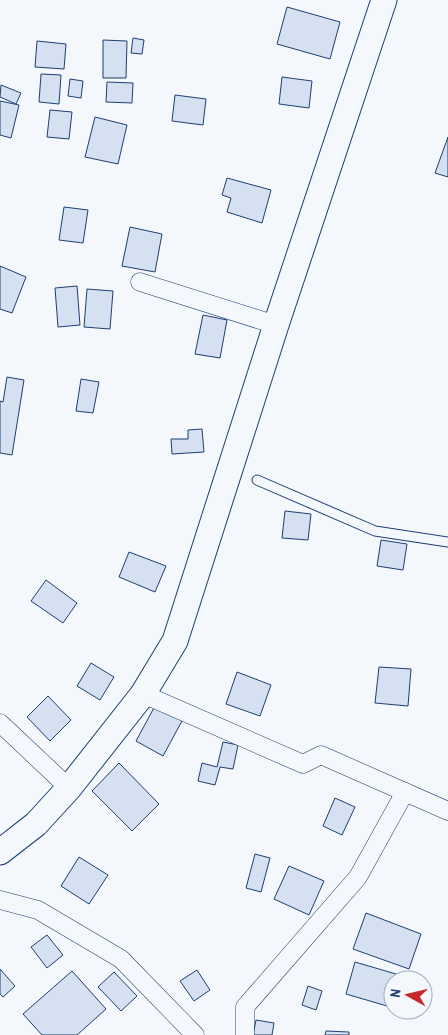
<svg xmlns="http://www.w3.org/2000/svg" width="448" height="1035" viewBox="0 0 448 1035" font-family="'Archivo Narrow',sans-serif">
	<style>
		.building { fill: #d5e0f0; stroke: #1d3f73 }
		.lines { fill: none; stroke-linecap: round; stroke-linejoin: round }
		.lane-casing { stroke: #1d3f73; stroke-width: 11 }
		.street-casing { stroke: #1d3f73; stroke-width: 19 }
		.secondary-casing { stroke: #1d3f73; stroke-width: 27 }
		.lane { stroke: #f4f7fb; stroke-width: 9 }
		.street { stroke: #f4f7fb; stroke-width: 18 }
		.secondary { stroke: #f4f7fb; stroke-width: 25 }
	</style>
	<rect width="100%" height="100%" fill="#f4f7fb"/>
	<g class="building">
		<path d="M287,7L340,22L330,59L277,44Z"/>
		<path d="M133,38L144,40L142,54L131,53Z"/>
		<path d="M103,40L127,41L126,78H103Z"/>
		<path d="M37,41L66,44L64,69L35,67Z"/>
		<path d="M41,74L61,75L59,104L39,102Z"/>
		<path d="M282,77L312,81L309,108L279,104Z"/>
		<path d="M70,79L83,81L81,98L68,96Z"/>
		<path d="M107,82L133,83L132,103L106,102Z"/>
		<path d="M1,85L21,93L16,104L0,97Z"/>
		<path d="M175,95L206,99L203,125L172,121Z"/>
		<path d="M0,101L19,105L11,138L0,135Z"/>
		<path d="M50,110L72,112L69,139L47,137Z"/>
		<path d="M95,117L127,125L118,164L85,157Z"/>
		<path d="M448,137V177L435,173Z"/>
		<path d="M227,178L271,190L262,223L227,212L231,198L222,195Z"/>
		<path d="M64,207L88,210L83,243L59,240Z"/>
		<path d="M130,227L162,234L155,272L122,266Z"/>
		<path d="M0,266L26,277L12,313L0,309Z"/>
		<path d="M77,286L80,325L58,327L55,288Z"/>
		<path d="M87,289L113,291L110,329L84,327Z"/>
		<path d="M203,315L227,320L220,358L195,354Z"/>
		<path d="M7,377L24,380L12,455L0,453V401L3,402Z"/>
		<path d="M81,379L99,382L93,413L76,411Z"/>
		<path d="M202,429L204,452L172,454L171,439H188V430Z"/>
		<path d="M285,511L311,514L308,540L282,538Z"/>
		<path d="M381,540L407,544L403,570L377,566Z"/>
		<path d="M129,552L166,566L155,592L119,577Z"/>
		<path d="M46,580L77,603L63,623L31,601Z"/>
		<path d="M91,663L114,677L100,700L77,686Z"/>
		<path d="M379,667L411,669L408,706L375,703Z"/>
		<path d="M237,672L271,685L260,716L226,704Z"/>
		<path d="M48,696L71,720L50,741L27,717Z"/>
		<path d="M156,704L183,719L163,756L136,741Z"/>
		<path d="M223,742L238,745L233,769L220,767L215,785L198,781L202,763L217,767Z"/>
		<path d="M119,763L159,804L132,831L92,791Z"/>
		<path d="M335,798L355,807L342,835L323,826Z"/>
		<path d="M255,854L270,858L261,892L246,888Z"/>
		<path d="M79,857L108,875L89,904L61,886Z"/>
		<path d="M289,866L324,881L309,915L274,899Z"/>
		<path d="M366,913L421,934L409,969L353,949Z"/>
		<path d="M47,935L63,955L47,968L31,947Z"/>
		<path d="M355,962L396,974L387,1006L346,994Z"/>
		<path d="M0,969L15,986L3,997L0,994Z"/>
		<path d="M197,970L210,990L194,1001L180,981Z"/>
		<path d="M72,971L106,1009L77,1035H42L23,1014Z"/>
		<path d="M114,972L137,996L121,1011L98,987Z"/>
		<path d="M308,986L322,991L316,1010L302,1005Z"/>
		<path d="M256,1020L274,1023L272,1035H253Z"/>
		<path d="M326,1031L349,1032V1035H325Z"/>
	</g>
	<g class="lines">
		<g class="lane-casing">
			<path id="lane" d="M257,480L375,531L448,542"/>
		</g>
		<g class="street-casing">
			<g id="street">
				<path d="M140,282L276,325"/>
				<path d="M143,694L303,764L321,755L448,811"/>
				<path d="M0,723L69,788"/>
				<path d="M0,900L38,910L121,959L195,1035"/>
				<path d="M245,1035V1007L358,877L405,792"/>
			</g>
		</g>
		<g class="secondary-casing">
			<path id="secondary" d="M0,852L36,824L69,788L143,694L175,641L276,325L384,0"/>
		</g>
		<use href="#lane" class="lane"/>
		<use href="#street" class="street"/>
		<use href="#secondary" class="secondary"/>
	</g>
	<g transform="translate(408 995) rotate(278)"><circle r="24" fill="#f4f7fb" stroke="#9eadc5"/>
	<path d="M0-4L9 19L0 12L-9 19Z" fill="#c62828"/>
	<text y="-8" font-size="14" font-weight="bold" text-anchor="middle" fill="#1d3f73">N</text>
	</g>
</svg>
